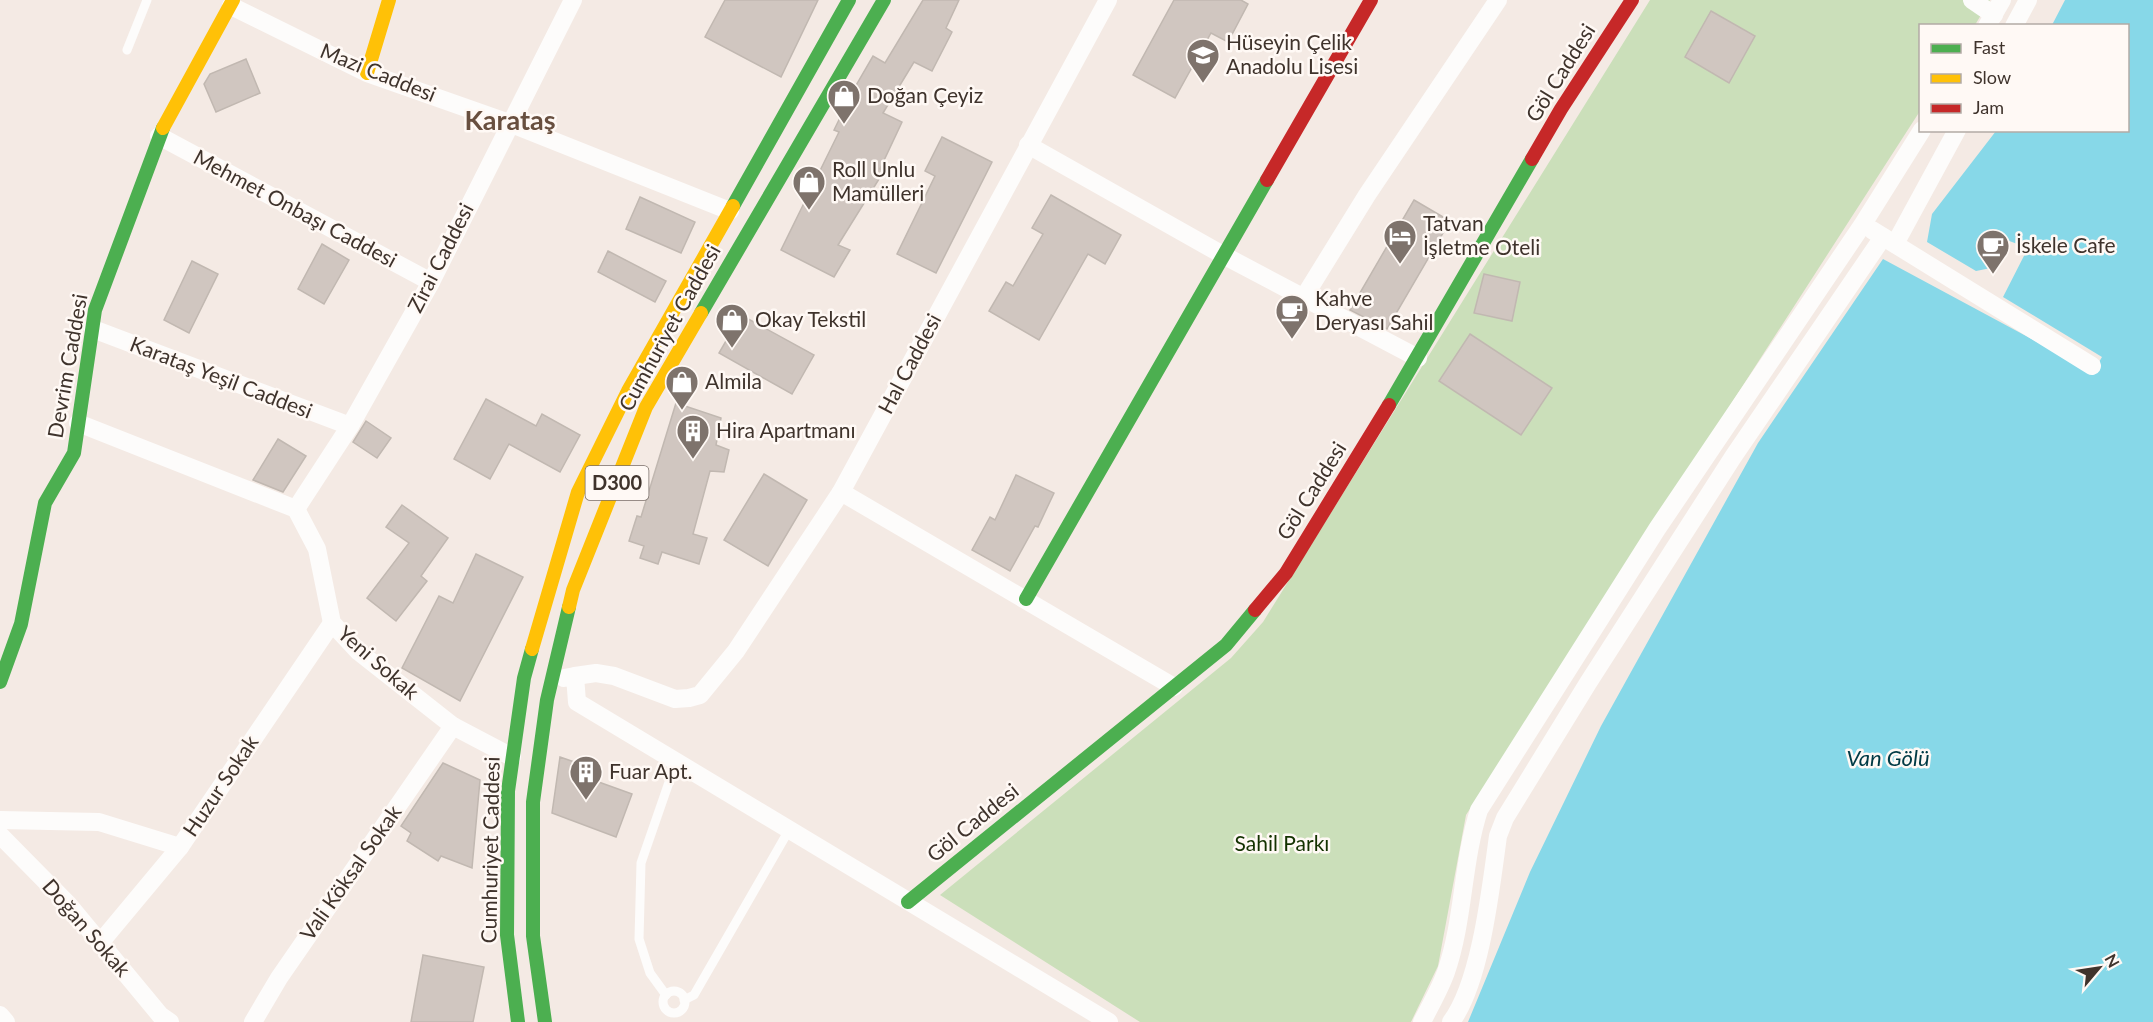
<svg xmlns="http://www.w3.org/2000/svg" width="2153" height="1022" viewBox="0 0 2153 1022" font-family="Lato,sans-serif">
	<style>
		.green { fill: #cbdfba }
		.water { fill: #87d8e8 }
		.building { fill: #d0c6c0; stroke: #c1b8b1; stroke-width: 1.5 }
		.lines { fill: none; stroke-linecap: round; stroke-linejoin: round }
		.lane { stroke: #fdfcfb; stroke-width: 9 }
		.street { stroke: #fdfcfb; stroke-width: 18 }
		.fast { stroke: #4caf50; stroke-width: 14 }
		.slow { stroke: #ffc107; stroke-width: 14 }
		.jam { stroke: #c62828; stroke-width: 14 }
		.labels { text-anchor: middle; stroke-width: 5; stroke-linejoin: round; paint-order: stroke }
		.shield { fill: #fff9f5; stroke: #796e68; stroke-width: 1.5 }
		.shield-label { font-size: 20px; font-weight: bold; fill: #3f332c }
		.poi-label { font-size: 21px; fill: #3f332c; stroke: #fff9f5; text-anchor: start }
		.street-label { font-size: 21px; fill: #3f332c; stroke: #fff9f5 }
		.park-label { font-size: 21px; fill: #133200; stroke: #fff9f5 }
		.water-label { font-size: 22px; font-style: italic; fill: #003a45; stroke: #fff9f5 }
		.district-label { font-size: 27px; font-weight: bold; fill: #684f3f; stroke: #fff9f5 }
	</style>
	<rect width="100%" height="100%" fill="#f4eae4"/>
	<path class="green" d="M1650,0H1990L1975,25L1920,26V111L1466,815L1438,966L1411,1022H1140L940,895L1231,658L1263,622Z"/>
	<path class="water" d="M2065,0H2153V1022H1468L1530,872L1601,726L1758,443L1883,259L2093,372L2102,357L2003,297L2028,248L2004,239L1991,268L1976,271L1927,242L1932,214L1996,131L2128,130V26L2052,25Z"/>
	<g class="building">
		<path d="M725,0H818L781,77L705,37Z"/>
		<path d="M923,0H959L946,28L952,32L932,71L914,62L883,113L902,122L880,169L884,171L838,245L850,250L834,277L781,250L839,132L834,130L855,87L873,56L885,63Z"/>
		<path d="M1174,0H1241L1248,4L1228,42L1211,33L1175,98L1133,75Z"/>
		<path d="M1711,11L1755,36L1729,83L1685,57Z"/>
		<path d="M246,59L260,93L216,112L204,84L210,74Z"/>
		<path d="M942,137L992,162L936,273L897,254L935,176L925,171Z"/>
		<path d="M1051,195L1121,235L1105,264L1088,254L1039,340L989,311L1006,282L1013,286L1043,234L1032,228Z"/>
		<path d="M640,197L695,222L681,253L626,229Z"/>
		<path d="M1414,200L1450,221L1387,329L1350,310Z"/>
		<path d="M322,244L349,260L324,304L298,289Z"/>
		<path d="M608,251L666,281L655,302L598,272Z"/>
		<path d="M192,261L218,274L189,333L164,320Z"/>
		<path d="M1484,274L1520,282L1512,321L1474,313Z"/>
		<path d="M741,315L814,355L792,394L719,353Z"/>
		<path d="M1470,334L1552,388L1521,435L1439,381Z"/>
		<path d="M486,399L536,426L542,414L580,435L560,472L509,444L490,479L454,459Z"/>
		<path d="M676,403L721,418L716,445L729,450L724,472L710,471L693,534L707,538L699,564L662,552L658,564L640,558L644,546L629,541L637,516L641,517Z"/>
		<path d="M366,421L391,438L377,458L353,442Z"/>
		<path d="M278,439L306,456L283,492L253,480Z"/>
		<path d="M764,474L807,500L768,566L724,540Z"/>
		<path d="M1016,475L1054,493L1038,527L1035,526L1010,571L972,550L990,517L995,520Z"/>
		<path d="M402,505L448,538L421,576L427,581L396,621L367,598L409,543L386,527Z"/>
		<path d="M476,554L523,577L460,701L402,668L439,596L453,603Z"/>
		<path d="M560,757L586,766L582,776L632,794L616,837L552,813Z"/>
		<path d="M443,763L480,780L472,868L441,856L438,861L407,841L411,833L401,826Z"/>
		<path d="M423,955L484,967L473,1022H411Z"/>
	</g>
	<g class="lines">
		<g class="lane">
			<path d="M127,50L147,0"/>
			<circle cx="674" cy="1002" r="11"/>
			<path d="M666,995L650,973L639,939L641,863L676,762"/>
			<path d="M684,1000L694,995L789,830"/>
		</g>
		<g class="street">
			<path d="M1972,0L1994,15"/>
			<path d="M231,6L367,73L509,123L730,211"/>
			<path d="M1987,26L2002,0"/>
			<path d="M2014,26L2028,0"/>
			<path d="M159,136L431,282"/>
			<path d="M1028,145L1223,255L1418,358"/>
			<path d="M1872,230L2092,366"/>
			<path d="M1895,244L1957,130"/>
			<path d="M1304,297L1367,195L1498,0"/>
			<path d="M93,329L350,426"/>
			<path d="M78,423L296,509L317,549L332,623L359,652L453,726L512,757"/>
			<path d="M841,492L1174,687"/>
			<path d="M296,509L350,426L431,282L573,0"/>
			<path d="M575,676L596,673L614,676L675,699L689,698L700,695L736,651L841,492L1108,0"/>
			<path d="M564,678L575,676L577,702L1109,1022"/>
			<path d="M0,820L99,822L180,847"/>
			<path d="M0,835L68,904L160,1015L170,1022"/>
			<path d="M100,943L180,847L332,623"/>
			<path d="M0,1015L6,1022"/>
			<path d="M253,1022L279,978L453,726"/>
			<path d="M1422,1022C1430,1006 1440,989 1446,972C1464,920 1462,863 1479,810L1657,529L1863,224L1922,130"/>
			<path d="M1451,1022C1481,982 1491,886 1498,836L1505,818L1588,683L1733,457L1883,237"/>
		</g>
		<g class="fast">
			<path d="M733,206L849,0"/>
			<path d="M701,313L884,0"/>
			<path d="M1389,405L1532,159"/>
			<path d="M1026,599L1267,180"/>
			<path d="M0,682L21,624L45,503L74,453L95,310L163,128"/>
			<path d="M908,902L1226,645L1255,610"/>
			<path d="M518,1022L507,935L508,791L524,678L532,649"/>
			<path d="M545,1022L533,936V802L547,700L569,607"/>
		</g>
		<g class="slow">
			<path d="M367,73L389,0"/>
			<path d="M163,128L233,0"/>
			<path d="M569,607L573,590L646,407L701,313"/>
			<path d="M532,649L578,492L628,391L733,206"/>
		</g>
		<g class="jam">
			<path d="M1532,159L1561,109L1632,0"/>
			<path d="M1267,180L1371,0"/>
			<path d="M1255,610L1286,573L1389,405"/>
		</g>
	</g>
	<defs>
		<g id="school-pin" transform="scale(1.725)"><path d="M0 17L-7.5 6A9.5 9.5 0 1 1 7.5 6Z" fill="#7e736c" stroke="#fff9f5"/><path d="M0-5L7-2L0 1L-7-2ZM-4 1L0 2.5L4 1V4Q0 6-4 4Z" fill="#fff"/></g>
		<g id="shop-pin" transform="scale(1.725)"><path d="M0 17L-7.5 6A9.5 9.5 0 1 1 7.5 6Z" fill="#7e736c" stroke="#fff9f5"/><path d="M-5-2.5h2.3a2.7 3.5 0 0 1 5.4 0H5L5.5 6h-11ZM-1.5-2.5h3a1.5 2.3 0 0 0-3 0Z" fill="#fff"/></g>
		<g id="hotel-pin" transform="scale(1.725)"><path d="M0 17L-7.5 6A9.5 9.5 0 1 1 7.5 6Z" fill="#7e736c" stroke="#fff9f5"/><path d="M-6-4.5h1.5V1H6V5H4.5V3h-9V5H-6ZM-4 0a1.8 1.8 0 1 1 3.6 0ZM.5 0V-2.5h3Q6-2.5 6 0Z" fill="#fff"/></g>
		<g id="cafe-pin" transform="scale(1.725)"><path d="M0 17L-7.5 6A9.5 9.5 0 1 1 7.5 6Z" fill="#7e736c" stroke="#fff9f5"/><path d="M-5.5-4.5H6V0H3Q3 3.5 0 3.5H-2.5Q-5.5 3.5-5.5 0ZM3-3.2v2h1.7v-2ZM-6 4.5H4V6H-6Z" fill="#fff"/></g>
		<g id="building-pin" transform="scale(1.725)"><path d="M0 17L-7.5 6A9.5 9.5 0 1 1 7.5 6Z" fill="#7e736c" stroke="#fff9f5"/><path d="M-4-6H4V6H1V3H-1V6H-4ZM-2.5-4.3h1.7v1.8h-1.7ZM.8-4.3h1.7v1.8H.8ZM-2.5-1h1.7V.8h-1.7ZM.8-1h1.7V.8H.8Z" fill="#fff"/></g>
	</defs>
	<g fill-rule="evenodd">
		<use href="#school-pin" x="1203" y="55"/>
		<use href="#shop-pin" x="844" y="96"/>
		<use href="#shop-pin" x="809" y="182"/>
		<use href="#hotel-pin" x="1400" y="236"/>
		<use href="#cafe-pin" x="1993" y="246"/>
		<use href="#cafe-pin" x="1292" y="311"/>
		<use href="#shop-pin" x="732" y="320"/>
		<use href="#shop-pin" x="682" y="382"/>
		<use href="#building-pin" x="693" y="431"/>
		<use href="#building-pin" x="586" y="772"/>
	</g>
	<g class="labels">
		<rect class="shield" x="585.5" y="466" width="63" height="34" rx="4.5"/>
		<g class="shield-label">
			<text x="617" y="490">D300</text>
		</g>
		<g class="poi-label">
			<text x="1226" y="50">Hüseyin Çelik<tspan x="1226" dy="24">Anadolu Lisesi</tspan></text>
			<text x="867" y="103">Doğan Çeyiz</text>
			<text x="832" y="177">Roll Unlu<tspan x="832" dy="24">Mamülleri</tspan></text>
			<text x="1423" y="231">Tatvan<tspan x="1423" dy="24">İşletme Oteli</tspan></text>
			<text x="2016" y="253">İskele Cafe</text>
			<text x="1315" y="306">Kahve<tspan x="1315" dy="24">Deryası Sahil</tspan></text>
			<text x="755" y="327">Okay Tekstil</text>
			<text x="705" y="389">Almila</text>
			<text x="716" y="438">Hira Apartmanı</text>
			<text x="609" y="779">Fuar Apt.</text>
		</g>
		<g class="street-label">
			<text transform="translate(378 73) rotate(22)" y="7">Mazi Caddesi</text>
			<text transform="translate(1561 73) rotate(-58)" y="7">Göl Caddesi</text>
			<text transform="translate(295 209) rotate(28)" y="7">Mehmet Onbaşı Caddesi</text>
			<text transform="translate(441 258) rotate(-63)" y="7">Zirai Caddesi</text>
			<text transform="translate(670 328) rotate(-61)" y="7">Cumhuriyet Caddesi</text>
			<text transform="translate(910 364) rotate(-62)" y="7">Hal Caddesi</text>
			<text transform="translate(68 366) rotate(-80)" y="7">Devrim Caddesi</text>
			<text transform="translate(221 378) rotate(21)" y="7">Karataş Yeşil Caddesi</text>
			<text transform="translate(1312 491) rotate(-58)" y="7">Göl Caddesi</text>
			<text transform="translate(378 663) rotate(41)" y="7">Yeni Sokak</text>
			<text transform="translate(221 786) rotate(-56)" y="7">Huzur Sokak</text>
			<text transform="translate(973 823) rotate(-39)" y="7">Göl Caddesi</text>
			<text transform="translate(491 850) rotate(-89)" y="7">Cumhuriyet Caddesi</text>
			<text transform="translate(351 873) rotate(-55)" y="7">Vali Köksal Sokak</text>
			<text transform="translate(86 928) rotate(49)" y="7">Doğan Sokak</text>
		</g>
		<g class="park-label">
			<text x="1282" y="851">Sahil Parkı</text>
		</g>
		<g class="water-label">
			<text x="1888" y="766">Van Gölü</text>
		</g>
		<g class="district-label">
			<text x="510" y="130">Karataş</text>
		</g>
	</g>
	<rect x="1919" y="24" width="210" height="108" fill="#fff9f5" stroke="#b2aaa5" stroke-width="1.5"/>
	<rect x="1931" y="44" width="30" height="9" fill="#4caf50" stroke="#b2aaa5" stroke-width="1.5"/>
	<text x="1973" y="54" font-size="18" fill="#3f332c">Fast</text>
	<rect x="1931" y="74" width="30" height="9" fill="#ffc107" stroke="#b2aaa5" stroke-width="1.5"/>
	<text x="1973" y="84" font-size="18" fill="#3f332c">Slow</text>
	<rect x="1931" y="104" width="30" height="9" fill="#c62828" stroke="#b2aaa5" stroke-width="1.5"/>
	<text x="1973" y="114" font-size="18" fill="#3f332c">Jam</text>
	<g transform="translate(2099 968) rotate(61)" stroke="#fff9f5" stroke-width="4.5" paint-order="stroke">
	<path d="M0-4.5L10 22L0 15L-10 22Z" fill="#3f332c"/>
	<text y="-9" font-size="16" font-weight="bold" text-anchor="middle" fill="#3f332c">N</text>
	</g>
</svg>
